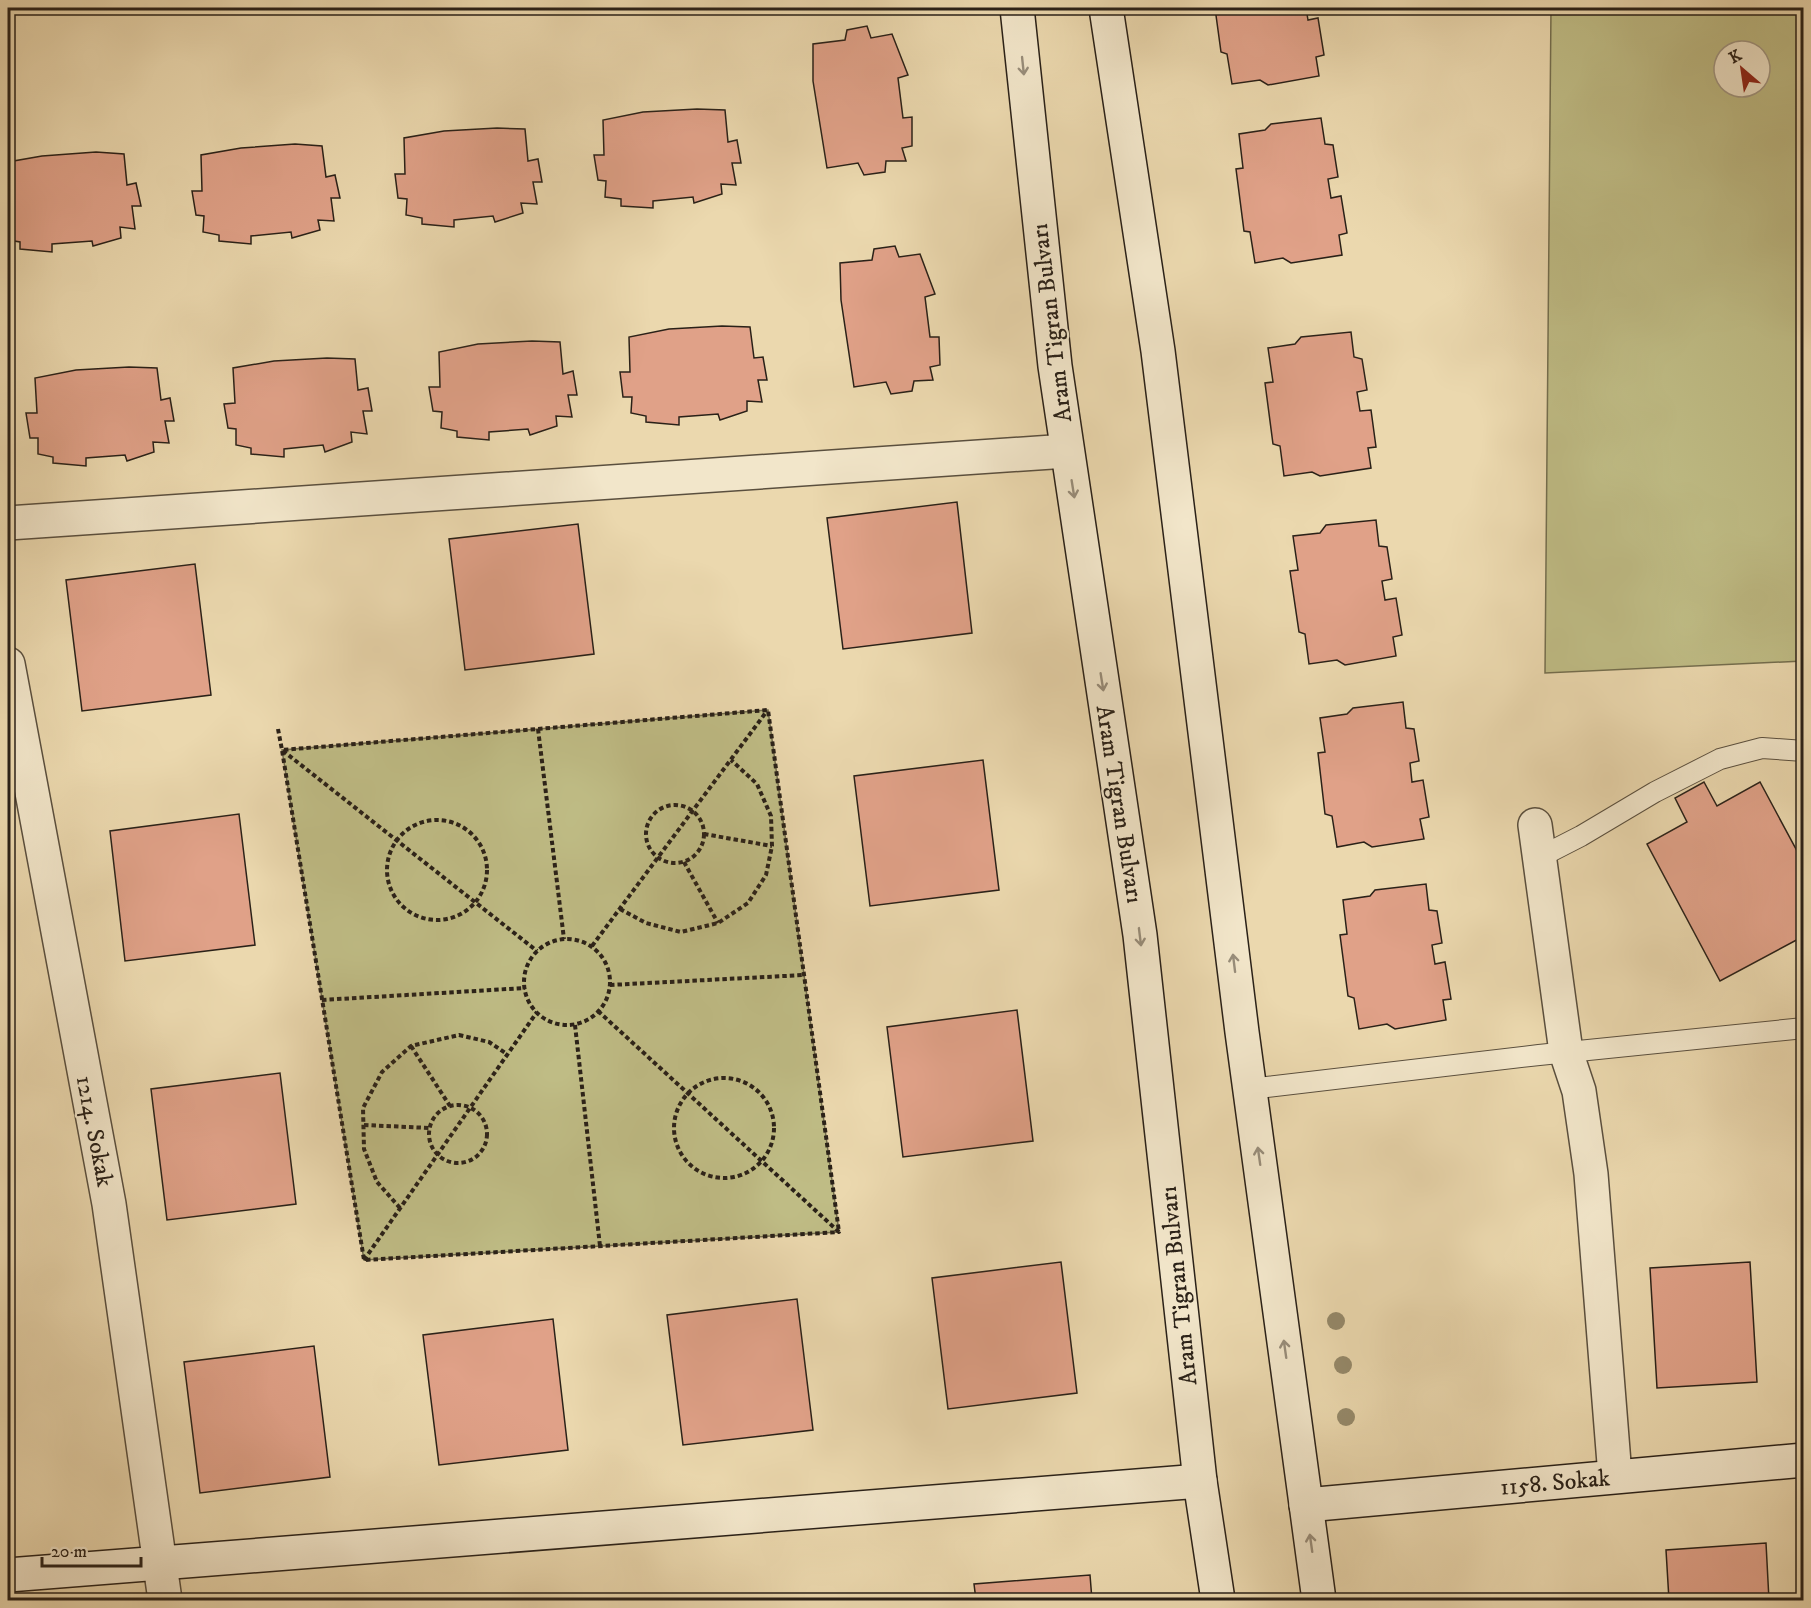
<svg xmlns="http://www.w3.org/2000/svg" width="1811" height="1608" viewBox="0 0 1811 1608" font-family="'IM FELL DW Pica',serif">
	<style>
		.green { fill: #bfbc85; stroke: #746e4e; stroke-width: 1.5; fill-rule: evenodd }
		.building { fill: #e0a188; stroke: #2a2118; stroke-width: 1.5 }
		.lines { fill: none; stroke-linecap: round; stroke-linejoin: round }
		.lane-casing { stroke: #5a4f3e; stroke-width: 22 }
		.street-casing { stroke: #5a4f3e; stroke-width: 36 }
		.secondary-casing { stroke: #2a2118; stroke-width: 36 }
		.path { stroke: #2a2118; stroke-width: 4; stroke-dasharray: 4.5 3; stroke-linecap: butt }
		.lane { stroke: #f2e6ca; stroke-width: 20 }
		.street { stroke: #f2e6ca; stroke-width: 33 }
		.secondary { stroke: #f2e6ca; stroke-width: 33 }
		.tree { fill: #95896a }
		.oneway { stroke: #988d7a }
		.labels { text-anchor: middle; stroke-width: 4.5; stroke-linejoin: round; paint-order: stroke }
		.street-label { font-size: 24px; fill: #2a2118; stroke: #f2e6ca }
	</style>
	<rect width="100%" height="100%" fill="#ebd8ae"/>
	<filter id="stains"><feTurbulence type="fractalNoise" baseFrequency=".00333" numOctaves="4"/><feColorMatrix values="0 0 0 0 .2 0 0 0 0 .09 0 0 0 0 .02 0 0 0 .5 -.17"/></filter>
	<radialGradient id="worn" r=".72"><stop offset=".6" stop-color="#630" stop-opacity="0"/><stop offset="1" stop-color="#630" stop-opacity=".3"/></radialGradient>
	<g class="green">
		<path d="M1551,8H1803V661L1545,673ZM1724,51H1760V87H1724Z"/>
		<path d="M768,710L839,1232L364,1260L282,750Z"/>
	</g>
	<g class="building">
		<path d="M1215,8H1306L1308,20L1318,18L1324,55L1316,57L1319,76L1268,85L1260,80L1232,84L1227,54L1221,52Z"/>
		<path d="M867,26L871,38L892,34L908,75L898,78L903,118L912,117V146L902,148L906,161H886L885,172L864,175L858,163L827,168L813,81V44L845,40L847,30Z"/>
		<path d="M697,109L725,110L728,142L737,140L741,163H732L736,185L721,184L722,194L694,203L693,197L653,201V208L621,206V199L605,197L606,181L598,180L594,155H604L603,120L643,112Z"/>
		<path d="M1321,118L1325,144L1333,145L1338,177L1328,179L1331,198L1341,196L1347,233L1339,235L1342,255L1291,263L1283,258L1255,263L1250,232L1244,231L1236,169L1243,168L1239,134L1265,130L1271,124Z"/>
		<path d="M497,128L525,129L528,161L538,159L542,182H533L537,204L521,203L523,213L495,222L493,216L454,220V227L422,224V218L406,215L407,199L398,198L395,174H405L404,138L444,131Z"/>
		<path d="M295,144L322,146L326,177L335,175L340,198H331L334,221L318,220L320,230L292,238L291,232L251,236V244L219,241V235L203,232L204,216L196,215L192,191H202L201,155L241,148Z"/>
		<path d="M96,152L124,154L127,185L136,183L141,206H132L135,229L120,227L121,238L93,246L92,241L52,244V252L20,249V242L8,240V162L42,156Z"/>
		<path d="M895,246L899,257L920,254L935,294L925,297L930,337H939L940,365L930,367L933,380L914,381L912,391L891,394L886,382L854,387L841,300L840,263L872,260L874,249Z"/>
		<path d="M722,326L750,327L754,358L763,357L767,380H758L762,402L747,401V411L720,420L718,414L679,417V425L646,422V416L631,413L632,397H623L620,372H630L629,337L669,329Z"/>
		<path d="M1351,332L1354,357L1362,359L1367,390L1357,392L1360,411L1371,410L1376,447L1368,448L1371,468L1320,476L1312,472L1284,476L1280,446L1273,444L1265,383L1273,382L1268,348L1295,344L1301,337Z"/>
		<path d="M532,341L560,342L563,374L573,371L577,395H568L572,417L556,416L557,426L530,435L528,429L489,432V440L457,437V431L441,428L442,412L433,411L429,387H440L439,352L478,344Z"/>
		<path d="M327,358L355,359L358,390L368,388L372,411H363L367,434L351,432L352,442L325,452L323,445L284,449V457L251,454V448L236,445V429L228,428L224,404L235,403L233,368L274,361Z"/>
		<path d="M129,367L157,368L161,400L170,398L174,421H165L169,443L153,442L154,452L127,461L125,455L86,458V466L53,463V457L38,454V438H30L26,413H37L35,378L76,370Z"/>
		<path d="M957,502L972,633L843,649L827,518Z"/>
		<path d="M1376,520L1379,546L1387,547L1392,579L1382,581L1385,600L1396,598L1402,635L1393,637L1396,656L1345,665L1337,660L1309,664L1305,634L1299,632L1290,571L1298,570L1293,536L1320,533L1326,525Z"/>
		<path d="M578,524L594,654L465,670L449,539Z"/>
		<path d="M195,564L211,695L82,711L66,580Z"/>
		<path d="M1403,702L1406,728L1414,729L1419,761L1410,763L1412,782L1423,780L1429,817L1420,819L1424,839L1372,847L1364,842L1337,847L1332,816L1325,814L1318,753L1325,752L1320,718L1347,714L1353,708Z"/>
		<path d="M983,760L999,890L870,906L854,776Z"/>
		<path d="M1704,782L1717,806L1760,782L1804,864V936L1720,981L1647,844L1687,822L1675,798Z"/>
		<path d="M239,814L255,945L125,961L110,831Z"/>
		<path d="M1426,884L1429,910L1437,911L1442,943L1432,945L1435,964L1445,962L1451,999L1443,1000L1446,1020L1395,1029L1387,1024L1359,1029L1354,998L1348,996L1340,935L1347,934L1343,900L1370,896L1375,890Z"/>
		<path d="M1017,1010L1033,1141L903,1157L887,1027Z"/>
		<path d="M280,1073L296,1204L167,1220L151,1089Z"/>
		<path d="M1061,1262L1077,1393L948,1409L932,1278Z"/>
		<path d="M1750,1262L1757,1382L1657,1388L1650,1268Z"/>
		<path d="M797,1299L813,1430L683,1445L667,1315Z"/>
		<path d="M553,1319L568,1450L439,1465L423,1335Z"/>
		<path d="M314,1346L330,1477L200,1493L184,1362Z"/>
		<path d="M1766,1543L1769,1600H1669L1666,1550Z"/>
		<path d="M1090,1575L1092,1600H976L974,1584Z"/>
		<path d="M831,1595V1600H768Z"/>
	</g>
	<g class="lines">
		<g class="lane-casing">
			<g id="lane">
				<path d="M1540,857L1581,836L1655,792L1720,759L1762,748L1804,751"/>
				<path d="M1250,1089L1539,1055L1804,1028"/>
			</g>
		</g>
		<g class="street-casing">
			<g id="street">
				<path d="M8,523L1067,451"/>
				<path d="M8,664L109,1204L165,1600"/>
				<path d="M1535,825L1566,1052L1579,1091L1591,1174L1615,1476"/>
			</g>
		</g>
		<g class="secondary-casing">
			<g id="secondary">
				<path d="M1017,8L1055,366L1140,935L1200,1481L1218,1600"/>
				<path d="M1106,8L1158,351L1242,1032L1319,1600"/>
				<path d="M1306,1505L1804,1460"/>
				<path d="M8,1575L1200,1481"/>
			</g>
		</g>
		<g class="path">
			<path d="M278,729L282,750L537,951"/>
			<path d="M538,729L564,939"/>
			<circle cx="675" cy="834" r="29"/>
			<circle cx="437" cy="870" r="50"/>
			<path d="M704,834L772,846"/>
			<path d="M684,862L718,923"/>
			<path d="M620,909L646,923L681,932L718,923L748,903L766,875L772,846L771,816L757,784L731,760"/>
			<circle cx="567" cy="982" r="43"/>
			<path d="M592,946L767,711"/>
			<path d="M610,985L804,975"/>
			<path d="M322,1000L525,988"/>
			<path d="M598,1011L839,1232L768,710L282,750L364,1260L839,1232"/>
			<path d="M575,1025L600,1246"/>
			<path d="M411,1046L450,1106"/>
			<circle cx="724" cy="1128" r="50"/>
			<circle cx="458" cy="1134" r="29"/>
			<path d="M364,1125L430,1128"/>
			<path d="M400,1208L377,1182L364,1149L363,1108L382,1072L411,1046L459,1035L489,1042L507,1054"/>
			<path d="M364,1260L537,1012"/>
		</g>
		<use href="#lane" class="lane"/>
		<use href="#street" class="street"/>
		<use href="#secondary" class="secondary"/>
	</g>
	<g class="tree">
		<circle cx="1336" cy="1321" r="9"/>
		<circle cx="1343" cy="1365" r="9"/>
		<circle cx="1346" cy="1417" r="9"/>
	</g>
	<defs><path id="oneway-shaft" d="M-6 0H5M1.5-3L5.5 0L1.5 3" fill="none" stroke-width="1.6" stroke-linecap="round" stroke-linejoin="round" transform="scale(1.5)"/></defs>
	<g class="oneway">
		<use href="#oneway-shaft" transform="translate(1023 66) rotate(84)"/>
		<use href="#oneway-shaft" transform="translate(1073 489) rotate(81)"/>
		<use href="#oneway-shaft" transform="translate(1102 682) rotate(81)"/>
		<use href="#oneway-shaft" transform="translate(1140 937) rotate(83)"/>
		<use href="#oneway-shaft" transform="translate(1234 963) rotate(-97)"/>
		<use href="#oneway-shaft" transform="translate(1259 1156) rotate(-98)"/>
		<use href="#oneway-shaft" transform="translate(1285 1349) rotate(-98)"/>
		<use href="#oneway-shaft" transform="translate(1311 1543) rotate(-98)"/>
	</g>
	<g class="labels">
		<g class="street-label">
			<text transform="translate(1051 323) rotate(-97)" y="8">Aram Tigran Bulvarı</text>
			<text transform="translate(1120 804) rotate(81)" y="8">Aram Tigran Bulvarı</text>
			<text transform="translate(95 1131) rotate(79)" y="8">1214. Sokak</text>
			<text transform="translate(1178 1286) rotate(-96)" y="8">Aram Tigran Bulvarı</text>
			<text transform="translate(1555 1482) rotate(-5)" y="8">1158. Sokak</text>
		</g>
	</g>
	<rect width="1811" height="1608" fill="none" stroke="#ebd8ae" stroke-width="30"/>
	<rect x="9" y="9" width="1793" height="1590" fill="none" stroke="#2a2118" stroke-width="3"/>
	<rect x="15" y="15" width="1781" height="1578" fill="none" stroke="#2a2118" stroke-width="1.5"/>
	<g transform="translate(1742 69) rotate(331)"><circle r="28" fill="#f2e6ca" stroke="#a29783" stroke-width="1.5"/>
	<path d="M0-4.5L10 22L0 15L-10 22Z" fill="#8f2418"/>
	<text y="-9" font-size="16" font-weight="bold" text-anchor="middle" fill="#2a2118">K</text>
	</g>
	<path d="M42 1557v9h99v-9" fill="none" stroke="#2a2118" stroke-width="3"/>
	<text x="51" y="1557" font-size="18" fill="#2a2118" stroke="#f2e6ca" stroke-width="4.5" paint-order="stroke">20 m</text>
	<rect width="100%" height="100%" filter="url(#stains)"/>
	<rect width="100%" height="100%" fill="url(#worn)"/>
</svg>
